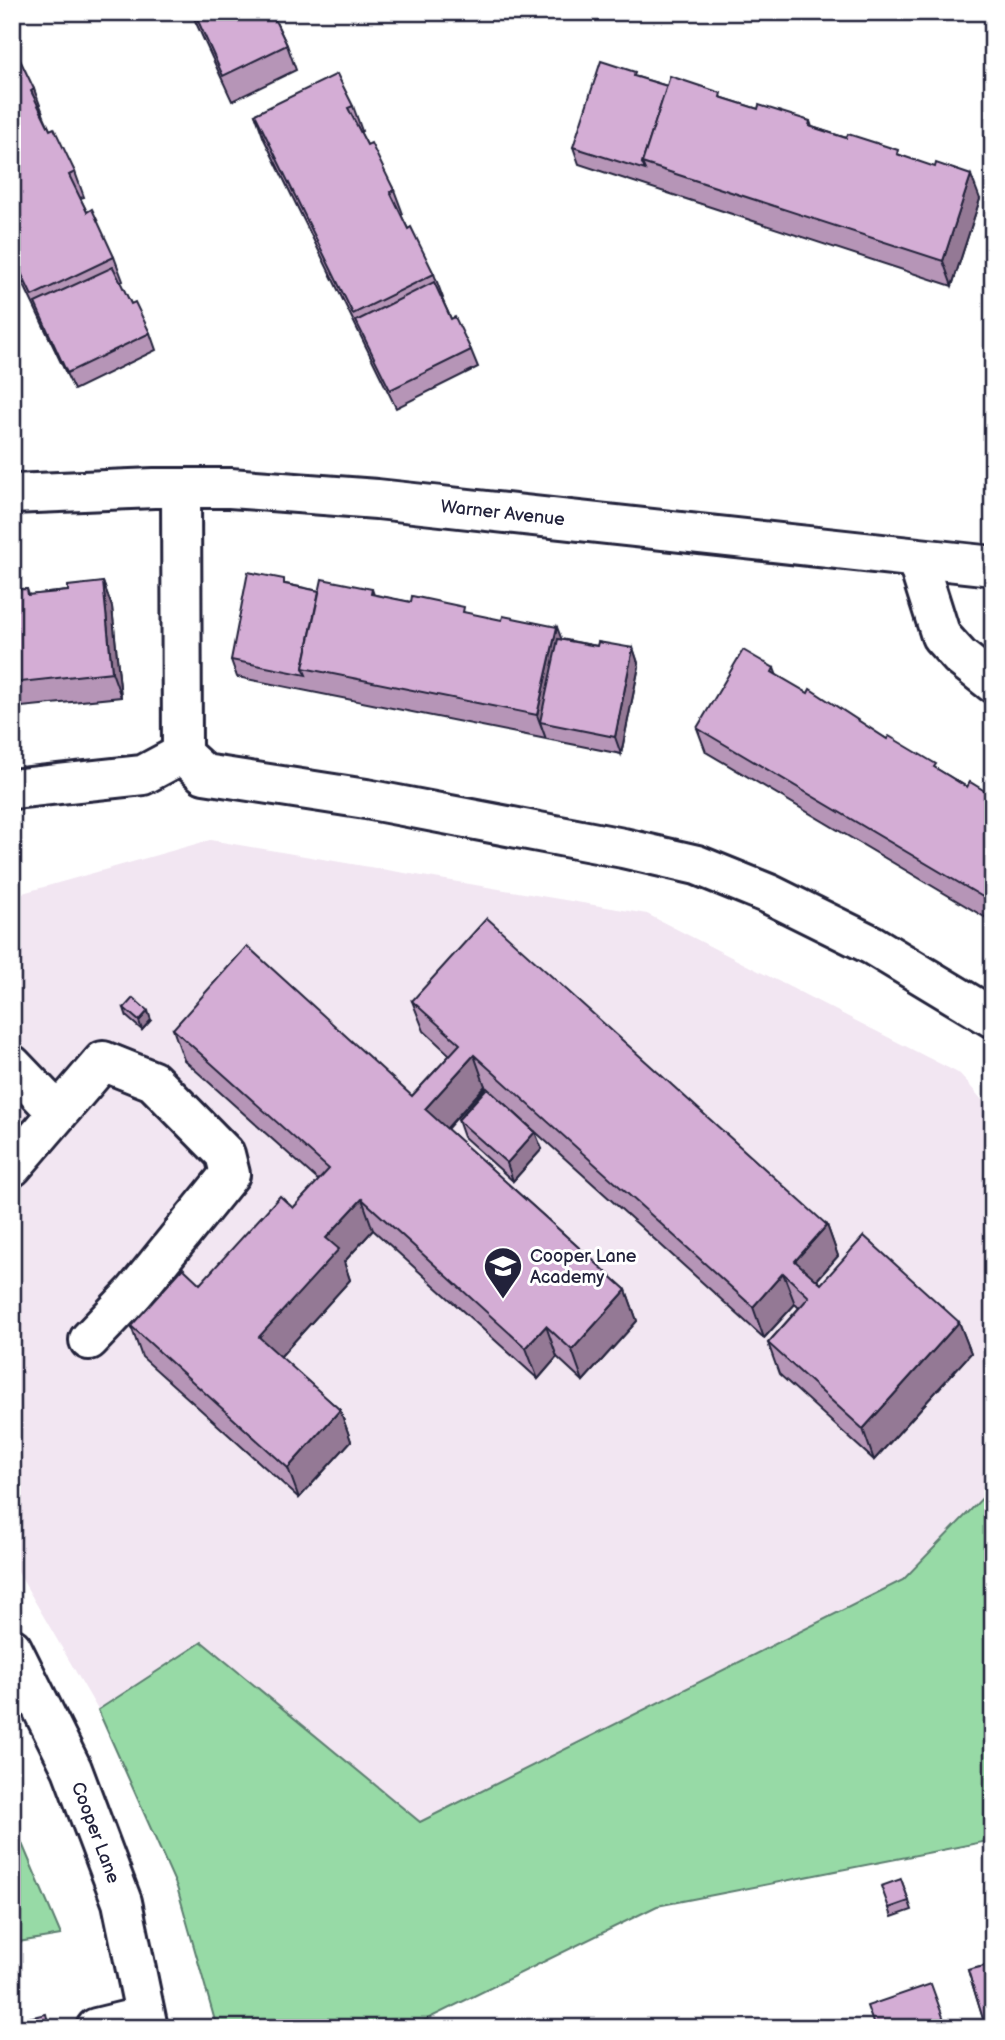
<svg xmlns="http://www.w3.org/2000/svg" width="1005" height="2040" viewBox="0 0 1005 2040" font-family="'Balsamiq Sans',sans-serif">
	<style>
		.built { fill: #f2e6f2 }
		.green { fill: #97daa6; stroke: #5c7e70; stroke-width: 2 }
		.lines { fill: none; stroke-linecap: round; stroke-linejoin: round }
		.minor-casing { stroke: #22223b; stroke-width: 44 }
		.minor { stroke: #fff; stroke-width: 38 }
		.wall { fill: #b695b7; stroke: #22223b; stroke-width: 2 }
		.shaded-wall { fill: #947995; stroke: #22223b; stroke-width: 2 }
		.building { fill: #d4add5; stroke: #22223b; stroke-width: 2 }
		.labels { text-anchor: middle; stroke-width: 6; stroke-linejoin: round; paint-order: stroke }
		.street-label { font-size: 18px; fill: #22223b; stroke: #fff }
		.poi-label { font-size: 18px; fill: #22223b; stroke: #fff; text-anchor: start }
	</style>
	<rect width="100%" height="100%" fill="#fff"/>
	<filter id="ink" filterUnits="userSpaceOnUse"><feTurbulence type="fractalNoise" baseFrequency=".0143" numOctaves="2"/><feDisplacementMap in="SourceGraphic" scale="14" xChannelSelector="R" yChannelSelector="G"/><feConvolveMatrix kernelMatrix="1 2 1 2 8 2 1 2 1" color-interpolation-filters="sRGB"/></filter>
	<g filter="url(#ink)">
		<path class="built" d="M210,840L647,914L960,1074L993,1113V1487L903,1580L420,1822L202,1643L98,1710L12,1562V896Z"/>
		<g class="green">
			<path d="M993,1487V1840L657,1906L409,2028H217L177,1887L98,1710L202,1642L420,1822L903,1580Z"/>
			<path d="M12,1820L61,1935L12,1943Z"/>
		</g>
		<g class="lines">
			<g class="minor-casing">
				<g id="minor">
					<path d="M181,488L182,754L204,774L366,799L623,848L697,865L769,894L872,945L993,1018"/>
					<path id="s1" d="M12,494L154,488H230L377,499L993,566"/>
					<path d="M917,560L941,636L960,657L993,683"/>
					<path d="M12,789L143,775L182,754"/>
					<path d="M12,1065L58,1113"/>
					<path d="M12,1167L103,1061L153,1081L225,1154L230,1174L134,1293L89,1340"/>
					<path id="s2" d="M12,1648L72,1769L122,1902L148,2028"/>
					<path d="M96,2028L145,2016"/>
				</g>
			</g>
			<use href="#minor" class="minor"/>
		</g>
		<g class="wall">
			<path d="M177,12H190L179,17Z"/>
			<path d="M191,12H271L287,45L296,70L232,101Z"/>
			<path d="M12,43L50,130L75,172L84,197L80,198L87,212L114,257L123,281L120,283L131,304L150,333L156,350L74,390L12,260Z"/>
			<path d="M637,77L667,86L723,98L758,109L810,121L812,127L900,155L980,199L952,286L579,164L573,147Z"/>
			<path d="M353,106L362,131L360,132L367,145L394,190L403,214L401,215L408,229L434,274L443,298L442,299L451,319L471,350L478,367L396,408L264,139L255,114Z"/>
			<path d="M103,582L112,607L121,697L12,708V590L27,589L29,595L68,591Z"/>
			<path d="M286,584L319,591L372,589L374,595L466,613L561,639L597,646L633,648L639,666L621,754L237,677L231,660Z"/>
			<path d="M774,668L777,676L887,739L967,787L993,796V922L706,752L697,728Z"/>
			<path d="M412,1001L827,1225L838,1256L817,1280L821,1284L959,1322L971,1353L874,1460L779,1374L768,1343L799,1308L795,1304L764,1338L499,1099L542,1149L513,1181L464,1137L458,1120L486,1088L485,1086L447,1129L626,1290L637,1321L583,1381L557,1357L538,1379L373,1230L344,1262L350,1280L280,1357L340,1410L351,1441L299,1498L142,1357L131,1326L200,1284L293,1208L319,1181L184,1060L173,1029L412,1096L450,1055L424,1031Z"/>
			<path d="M124,1008L151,1020L142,1030L127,1017Z"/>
			<path d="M901,1879L912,1910L892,1917L889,1908Z"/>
			<path d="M993,1964V2028H986L968,1970Z"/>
		</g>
		<g class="shaded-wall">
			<path d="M34,89L43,113L40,115L31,91Z"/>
			<path d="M971,175L980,199L952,286L943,261Z"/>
			<path d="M103,582L112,607L121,697L112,672Z"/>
			<path d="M557,627L566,651L540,722L546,739L537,715Z"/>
			<path d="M633,648L639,666L621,754L615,737Z"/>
			<path d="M148,1011L151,1020L142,1030L139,1021Z"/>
			<path d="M474,1055L485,1086L436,1140L425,1109Z"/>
			<path d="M535,1132L542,1149L513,1181L507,1163Z"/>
			<path d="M362,1199L373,1230L344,1262L350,1280L270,1368L259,1337L326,1238Z"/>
			<path d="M827,1225L838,1256L806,1292L795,1261Z"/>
			<path d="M783,1273L795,1304L764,1338L753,1307Z"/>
			<path d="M626,1290L637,1321L583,1381L572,1350Z"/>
			<path d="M959,1322L971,1353L874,1460L863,1429Z"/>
			<path d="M546,1326L557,1357L538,1379L526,1348Z"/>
			<path d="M340,1410L351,1441L299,1498L288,1468Z"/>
		</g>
		<g class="building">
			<path d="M194,12H271L287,45L223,76Z"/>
			<path d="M12,43L34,89L31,91L50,130L54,128L75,172L69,175L87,212L92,209L114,257L32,296L12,254Z"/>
			<path d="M601,61L635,72L634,76L667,86L642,163L645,170L573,147Z"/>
			<path d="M337,74L353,106L348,108L367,145L371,143L394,190L390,192L408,229L411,227L434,274L353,314L255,114Z"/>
			<path d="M670,76L721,93L720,97L758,109L759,105L810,121L809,126L846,138L848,134L898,150L897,154L935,167L936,163L971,175L943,261L642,163Z"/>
			<path d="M113,267L131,304L135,302L150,333L67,373L35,303Z"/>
			<path d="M434,282L451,319L455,317L471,350L390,390L356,321Z"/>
			<path d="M248,572L284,579V584L319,591L303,668L306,675L231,660Z"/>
			<path d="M322,579L372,589L371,594L411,602L412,596L464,607L463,612L502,620L503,616L557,627L537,715L303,668Z"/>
			<path d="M103,582L112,672L12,683V590L27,589L28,595L68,591V586Z"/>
			<path d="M558,639L597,646L598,642L633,648L615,737L540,722Z"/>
			<path d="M743,650L774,668L772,672L808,693L810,689L887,739L889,736L936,764L934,767L967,787L970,782L993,796V903L697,728Z"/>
			<path d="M487,918L827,1225L795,1261L821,1284L864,1236L959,1322L863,1429L768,1343L809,1297L783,1273L753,1307L474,1055L425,1109L626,1290L572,1350L546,1326L526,1348L362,1199L326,1238L339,1249L259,1337L340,1410L288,1468L131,1326L183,1268L200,1284L280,1196L293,1208L329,1169L173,1029L247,946L412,1096L460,1044L412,1001Z"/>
			<path d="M133,998L148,1011L139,1021L124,1008Z"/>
			<path d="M487,1088L535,1132L507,1163L458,1120Z"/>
			<path d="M901,1879L909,1901L889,1908L881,1886Z"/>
			<path d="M993,1964V2019L984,2022L968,1970Z"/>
			<path d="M931,1984L947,2028H875L867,2006Z"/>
			<path d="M46,2014L49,2026L43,2028H26L24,2019Z"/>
			<path d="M784,2020L787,2028H766Z"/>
			<path d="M829,2021L832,2028H813Z"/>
		</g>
	</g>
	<defs>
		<g id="school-pin" transform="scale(2.0125)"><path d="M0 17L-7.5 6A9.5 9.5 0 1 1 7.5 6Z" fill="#22223b" stroke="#fff"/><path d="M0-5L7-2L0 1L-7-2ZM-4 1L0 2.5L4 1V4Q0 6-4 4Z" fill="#fff"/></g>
	</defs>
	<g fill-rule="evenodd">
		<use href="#school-pin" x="503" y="1266"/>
	</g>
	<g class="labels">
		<g class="street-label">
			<text dy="6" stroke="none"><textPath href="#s1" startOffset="492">Warner Avenue</textPath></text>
			<text dy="6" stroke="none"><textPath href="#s2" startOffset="203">Cooper Lane</textPath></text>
		</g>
		<g class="poi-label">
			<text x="530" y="1262">Cooper Lane<tspan x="530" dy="21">Academy</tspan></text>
		</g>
	</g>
	<rect width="1005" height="2040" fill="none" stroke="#fff" stroke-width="42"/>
	<rect x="21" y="21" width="963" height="1998" fill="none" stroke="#22223b" stroke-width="2.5" filter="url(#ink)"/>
</svg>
